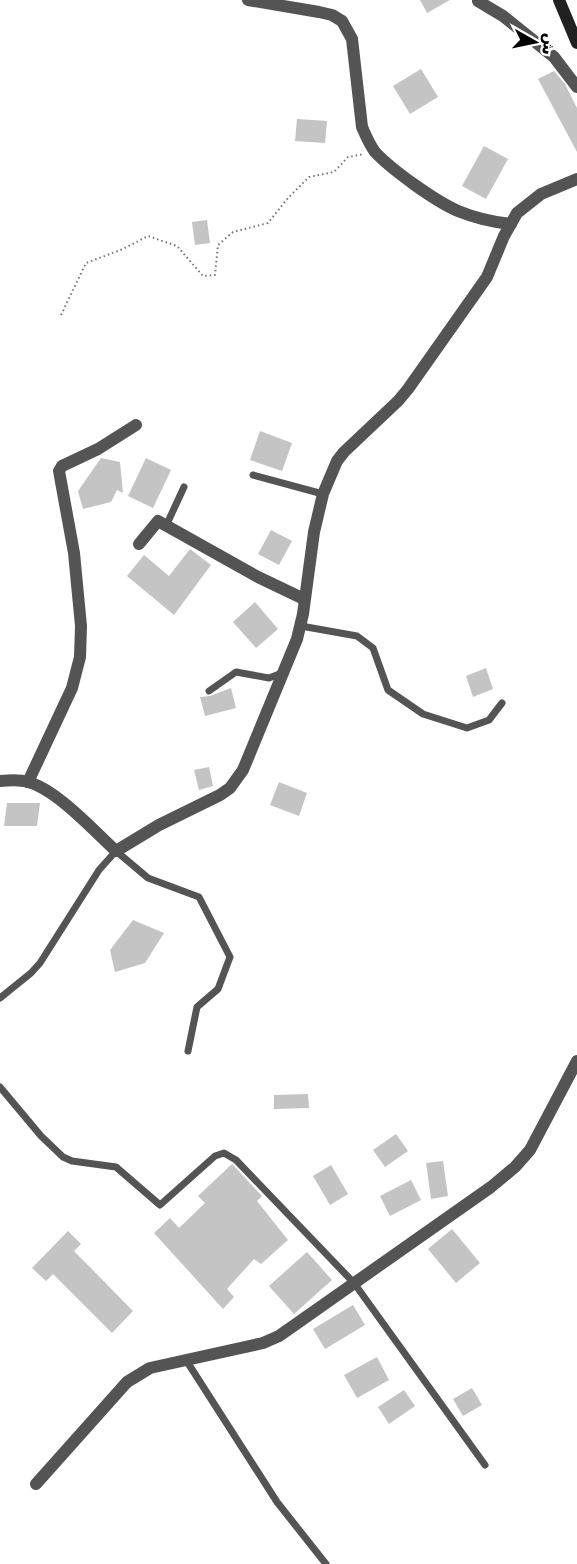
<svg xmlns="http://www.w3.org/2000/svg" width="577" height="1564" viewBox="0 0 577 1564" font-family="'DejaVu Sans','Noto Naskh Arabic',sans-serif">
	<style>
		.building { fill: #c4c4c4 }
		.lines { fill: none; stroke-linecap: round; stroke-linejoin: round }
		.path { stroke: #767676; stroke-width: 2; stroke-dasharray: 1.5 3; stroke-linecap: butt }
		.lane { stroke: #545454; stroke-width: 7 }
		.street { stroke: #545454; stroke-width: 12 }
		.secondary { stroke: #212121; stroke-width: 12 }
	</style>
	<rect width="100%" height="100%" fill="#fff"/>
	<g class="building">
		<path d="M420,0H450L427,13Z"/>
		<path d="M421,69L438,97L410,114L393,86Z"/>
		<path d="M554,71L565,84L577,108V152L538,79Z"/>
		<path d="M297,119L327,121L325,143L295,141Z"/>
		<path d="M484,146L508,159L486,199L462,186Z"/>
		<path d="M207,220L210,243L195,245L192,222Z"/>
		<path d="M260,431L292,443L282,471L250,460Z"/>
		<path d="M101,458L120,462L123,493L117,490L111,502L83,509L78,491Z"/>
		<path d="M146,458L171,470L153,508L128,496Z"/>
		<path d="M271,530L292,541L279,565L258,554Z"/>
		<path d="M190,549L211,565L174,615L127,576L144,555L169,576Z"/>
		<path d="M255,602L278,629L256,648L233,622Z"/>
		<path d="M486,668L493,689L473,697L466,676Z"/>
		<path d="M231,688L236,708L205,716L200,697L210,696Z"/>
		<path d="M209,767L213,786L199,790L194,770Z"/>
		<path d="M279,782L307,793L299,816L270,805Z"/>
		<path d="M7,803H40L37,826H4Z"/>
		<path d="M133,920L164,933L145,963L115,972L110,950Z"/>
		<path d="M308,1094L309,1108L274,1109V1095Z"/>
		<path d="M396,1134L408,1151L385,1167L373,1150Z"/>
		<path d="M443,1161L448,1196L431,1199L426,1163Z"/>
		<path d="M232,1164L262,1196L257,1201L288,1240L261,1264L254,1259L227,1289L234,1297L223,1309L154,1233L170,1218L179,1228L205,1203L198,1196Z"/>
		<path d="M331,1165L348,1194L330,1205L313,1176Z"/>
		<path d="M411,1180L421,1200L390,1216L380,1196Z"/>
		<path d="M452,1229L480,1263L456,1283L428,1249Z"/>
		<path d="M68,1231L81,1244L74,1251L133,1311L112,1333L53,1274L46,1281L32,1268Z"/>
		<path d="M307,1252L332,1280L294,1314L269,1286Z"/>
		<path d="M353,1305L365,1325L325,1349L313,1329Z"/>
		<path d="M377,1357L389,1380L357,1398L344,1375Z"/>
		<path d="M472,1388L482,1405L463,1416L453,1399Z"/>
		<path d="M404,1390L415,1406L389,1424L378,1407Z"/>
	</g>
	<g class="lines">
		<path class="path" d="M61,315L86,263L123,249L148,236L177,246L203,276L215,275L218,245L233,232L268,223L288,198L309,177L334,172L348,157L364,154"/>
		<g class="lane">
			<path d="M253,475L323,494"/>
			<path d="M166,526L184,487"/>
			<path d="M301,626L357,636L373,648L388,690L423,714L467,728L489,720L502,703"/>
			<path d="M209,691L236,672L269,678L282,673"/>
			<path d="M0,998L31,973L40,963L99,870L116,851L148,878L199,897L230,957L218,989L197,1007L188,1051"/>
			<path d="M0,1087L41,1136L63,1157L72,1161L116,1167L160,1205L215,1156L224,1153L236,1160L354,1283L485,1465"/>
			<path d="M186,1360L277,1502L326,1564"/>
		</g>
		<g class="street">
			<path d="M248,0L319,12L332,15L342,21L352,39L362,127C366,136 369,144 375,152C392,170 435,201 458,211C475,218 492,222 511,224"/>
			<path d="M478,1L503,16L554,57L577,87"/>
			<path d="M139,544L158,521L258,577L304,599"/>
			<path d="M0,781C9,780 19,779 28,782C56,789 94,831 116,851L159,825L220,795L230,788L243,770L297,639L303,614L314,532L323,494L337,461L344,452L398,401L408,389L487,277L504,236L517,213L541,194L577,179"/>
			<path d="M28,782L72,688L80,657L81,626L74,553L59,471L62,466L98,449L136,425"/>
			<path d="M36,1484L127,1382L150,1368L263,1343L279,1336L491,1187L515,1167L530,1150L577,1061"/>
		</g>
		<path class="secondary" d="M559,0L577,43"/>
	</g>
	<g transform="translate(535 42) rotate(99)" stroke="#ffffff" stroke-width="4.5" paint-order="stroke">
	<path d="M0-4.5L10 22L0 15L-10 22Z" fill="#000000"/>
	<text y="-9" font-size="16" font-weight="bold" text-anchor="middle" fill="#000000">ش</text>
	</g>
</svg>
